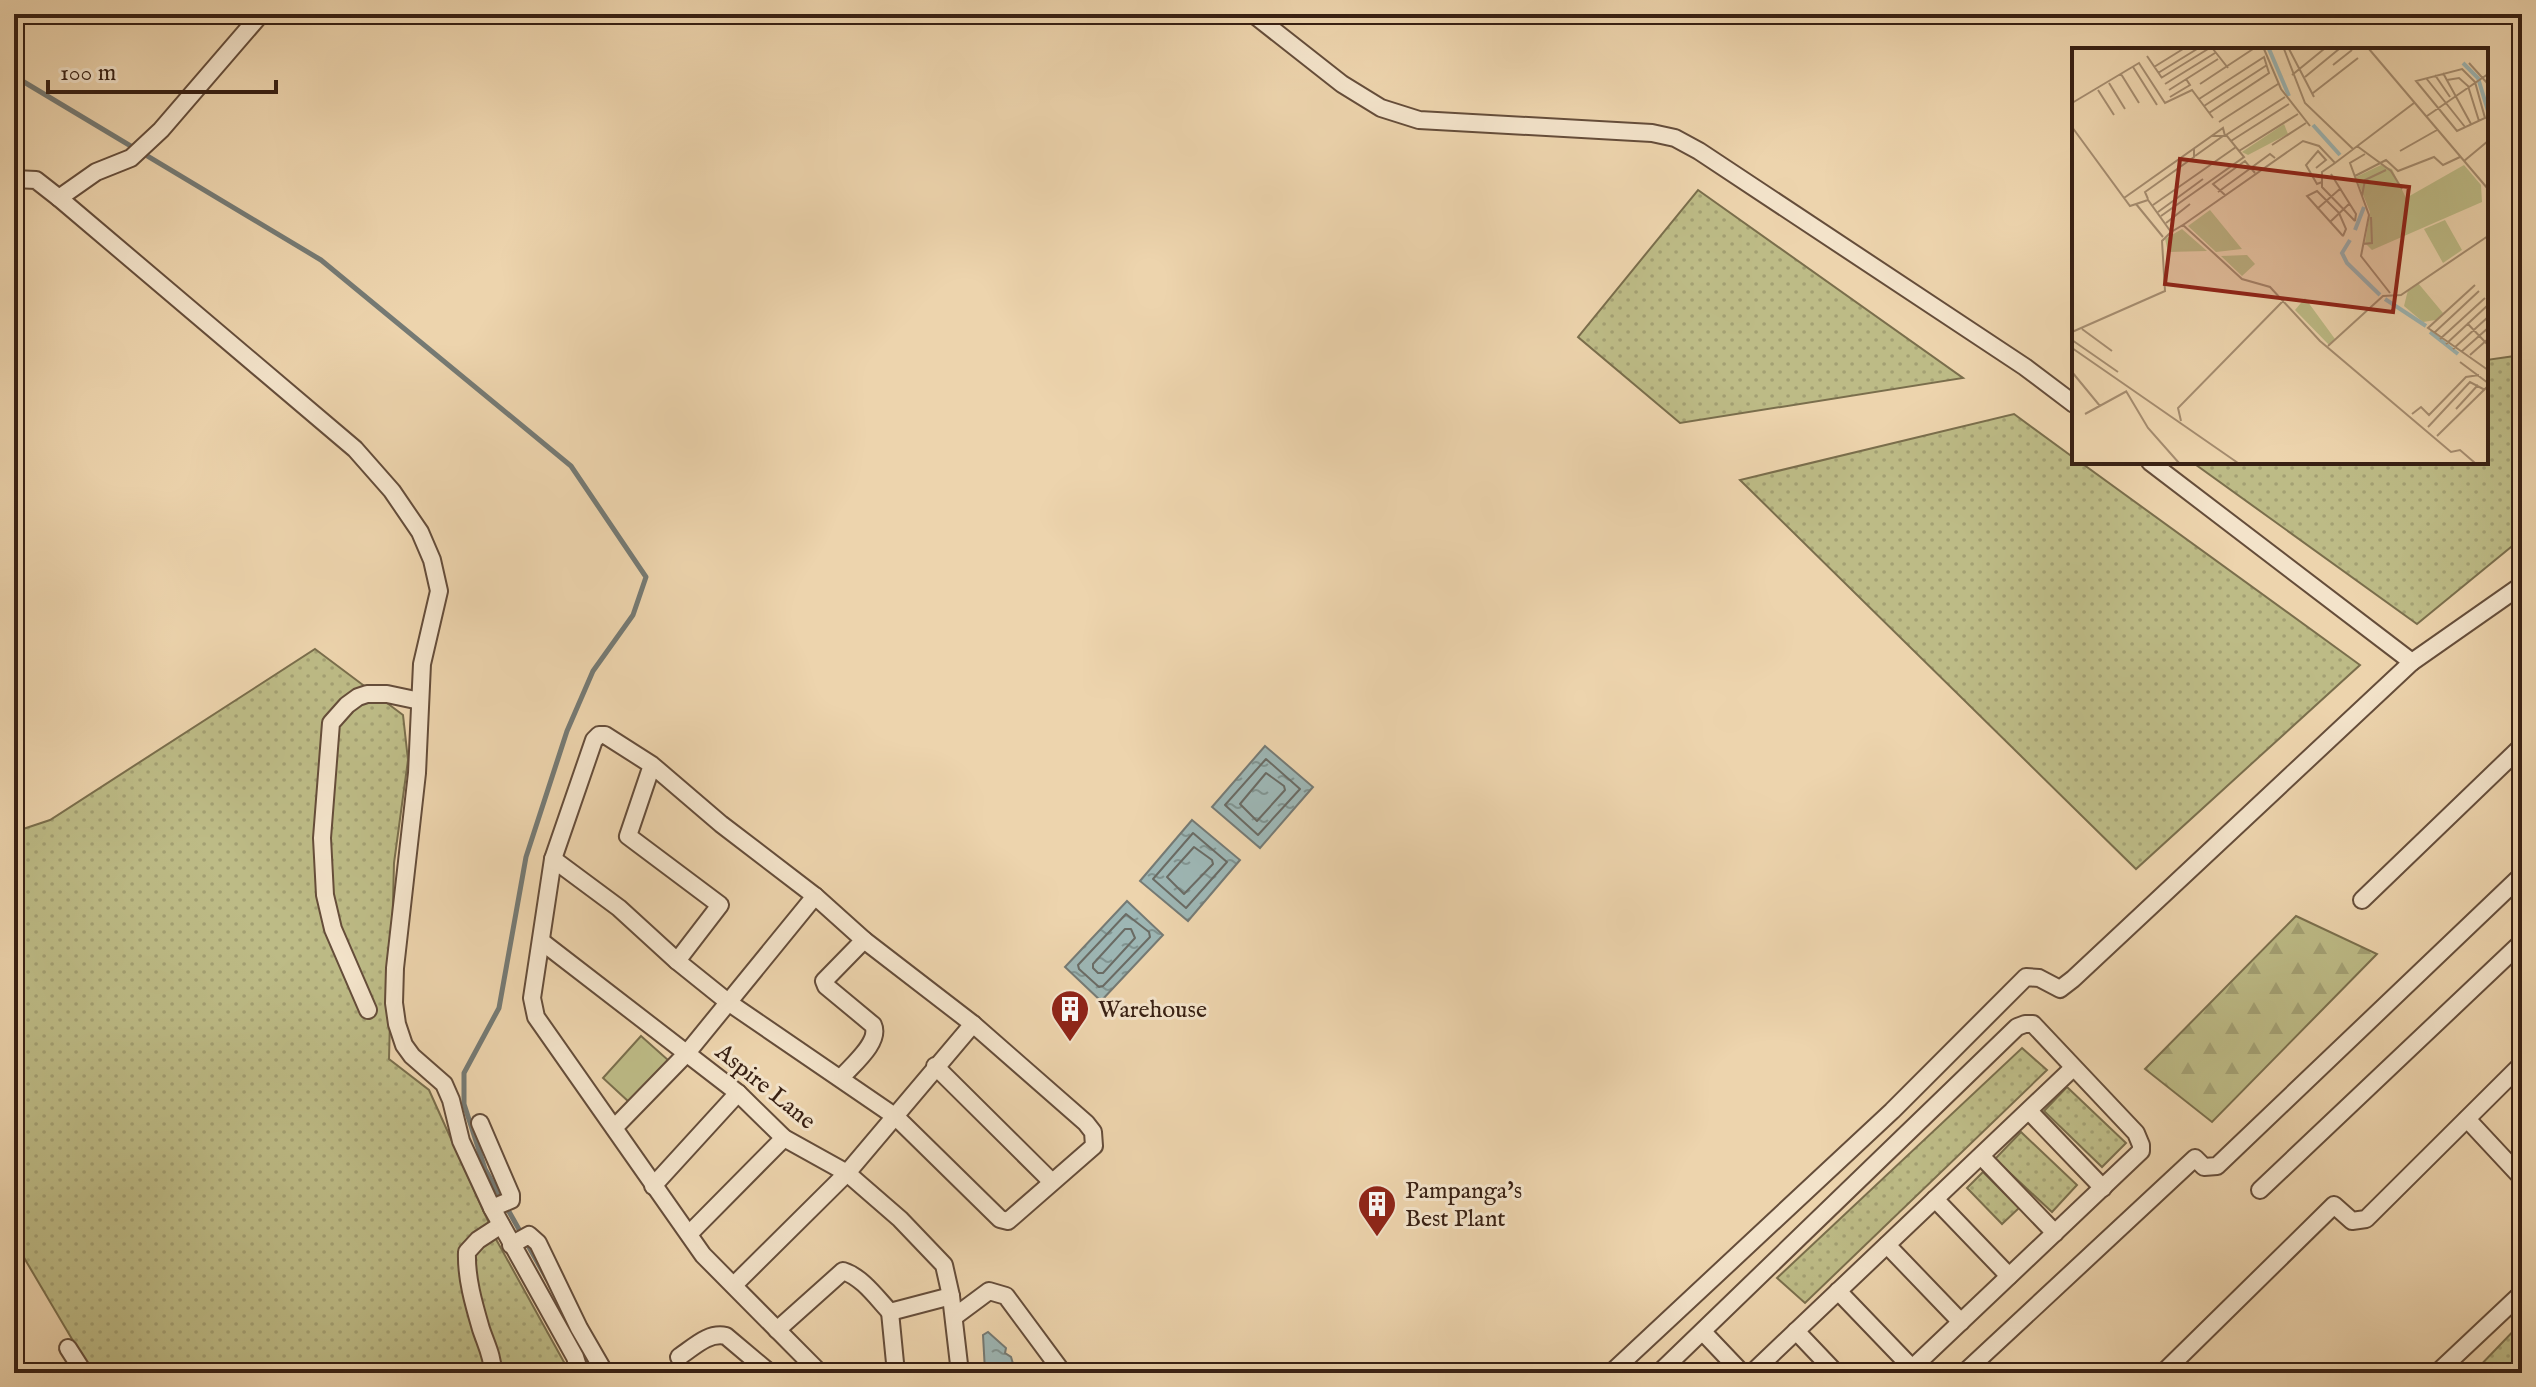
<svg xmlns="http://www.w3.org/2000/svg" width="2536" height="1387" viewBox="0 0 2536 1387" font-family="'IM FELL English',serif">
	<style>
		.grass { fill: url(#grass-dots); stroke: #7a6e4c; stroke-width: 2 }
		.forest { fill: url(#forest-firs); stroke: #7a6e4c; stroke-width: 2 }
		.green { fill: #bdbb86; stroke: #7a6e4c; stroke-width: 2 }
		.water { fill: url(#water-ripples); stroke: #757a74; stroke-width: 2 }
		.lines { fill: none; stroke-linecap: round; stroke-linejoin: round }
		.shore { stroke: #6a6b64; stroke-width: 2 }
		.stream { stroke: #757a74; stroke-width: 5 }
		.street-casing { stroke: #654d3a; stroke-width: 20 }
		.street { stroke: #f3e3ca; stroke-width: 16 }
		.labels { text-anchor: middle; stroke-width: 6; stroke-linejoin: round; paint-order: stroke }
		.poi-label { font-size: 24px; fill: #382013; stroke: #f3e3ca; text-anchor: start }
		.street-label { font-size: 24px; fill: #382013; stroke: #f3e3ca }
		.inset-river { fill: none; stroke: #9db6b4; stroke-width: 4 }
		.inset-road { fill: none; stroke: #a58c6f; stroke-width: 2 }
		.view { fill: #8f2418; fill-opacity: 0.15; stroke: #8f2418; stroke-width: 4 }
		.inset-edge { fill: none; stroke: #382013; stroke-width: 4 }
	</style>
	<defs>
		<pattern id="grass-dots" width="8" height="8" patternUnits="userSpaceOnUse" patternTransform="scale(2)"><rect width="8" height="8" fill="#bdbb86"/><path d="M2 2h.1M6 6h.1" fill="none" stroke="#a3a073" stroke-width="1.8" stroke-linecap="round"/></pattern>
		<pattern id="forest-firs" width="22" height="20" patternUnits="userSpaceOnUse" patternTransform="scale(2)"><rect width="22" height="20" fill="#bdbb86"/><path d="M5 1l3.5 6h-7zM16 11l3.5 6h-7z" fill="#a3a073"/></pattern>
		<pattern id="water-ripples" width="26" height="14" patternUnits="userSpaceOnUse" patternTransform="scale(2)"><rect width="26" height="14" fill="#9db6b4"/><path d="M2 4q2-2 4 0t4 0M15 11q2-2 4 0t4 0" fill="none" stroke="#819491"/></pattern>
	</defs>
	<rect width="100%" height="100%" fill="#edd4ad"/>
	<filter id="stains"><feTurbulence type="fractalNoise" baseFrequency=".0025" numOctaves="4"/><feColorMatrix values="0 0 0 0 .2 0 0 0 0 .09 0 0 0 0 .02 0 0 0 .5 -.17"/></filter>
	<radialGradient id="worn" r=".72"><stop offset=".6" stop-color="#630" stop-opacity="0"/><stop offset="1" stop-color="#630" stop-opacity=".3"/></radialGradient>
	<g class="grass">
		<path d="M1698,190L1963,378L1680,423L1578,337Z"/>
		<path d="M2522,355V538L2417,624L2192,462H2486V360Z"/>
		<path d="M2014,414L2074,458V462H2080L2360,665L2136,869L1740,480Z"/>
		<path d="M315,649L403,715L408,760L394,863L389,1059L429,1090L497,1241L570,1373H92L23,1256L14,1262V832L50,820Z"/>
		<path d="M2022,1048L2047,1070L1805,1303L1777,1278Z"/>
		<path d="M2067,1087L2126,1143L2102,1167L2044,1111Z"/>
		<path d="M2021,1132L2077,1185L2052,1212L1995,1159Z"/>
		<path d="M1983,1172L2019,1208L2002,1224L1967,1188Z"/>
		<path d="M2522,1322V1373H2473Z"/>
	</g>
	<path class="forest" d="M2296,916L2377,954L2212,1122L2145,1069Z"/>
	<path class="green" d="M641,1036L668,1060L629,1102L603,1078Z"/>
	<g class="water">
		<path d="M1265,746L1313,787L1260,848L1212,807Z"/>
		<path d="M1192,820L1240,860L1188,921L1140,881Z"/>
		<path d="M1127,901L1163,935L1101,1001L1065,967Z"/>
		<path d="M988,1332L1006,1348L1005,1353L1011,1357L1014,1367L1010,1373L985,1371L983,1335Z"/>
	</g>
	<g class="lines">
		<g class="shore">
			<path d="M1266,759L1300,789L1258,835L1225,805Z"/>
			<path d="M1266,773L1284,786L1285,790L1257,821L1240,804Z"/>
			<path d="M1193,833L1227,862L1186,908L1153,879Z"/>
			<path d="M1194,847L1212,860L1213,864L1184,894L1167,877Z"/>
			<path d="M1126,914L1149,932L1150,937L1103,986L1099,987L1079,969L1078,965Z"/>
			<path d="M1125,929H1131L1135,938L1103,973H1098L1093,968V964Z"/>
		</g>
		<g class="stream">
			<path d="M14,76L321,260L571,466L646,577L633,615L593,671L567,731L526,857L499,1008L464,1073V1104L485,1169L547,1279"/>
			<path d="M584,1352L593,1373"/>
		</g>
		<g class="street-casing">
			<g id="street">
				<path d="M1253,14L1342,84L1381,108L1419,120L1652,133L1675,138L1699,151L2025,367L2074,404"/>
				<path d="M14,179L36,180L59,198L96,172L131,158L161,130L261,14"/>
				<path d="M59,198L355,449L392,491L420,532L432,560L439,591L422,664L417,773L395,968L394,1003L397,1024L404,1045L412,1056L444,1084L451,1100L461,1141L492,1208L575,1357L580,1373"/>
				<path d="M2150,462L2412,662L2522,585"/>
				<path d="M553,859L594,740L599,735H605L652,765L721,824L815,896L864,940L973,1024L1086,1123L1093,1132L1094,1146L1008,1221L1000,1219L896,1117L728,1002L677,961L720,905L628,836L652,765"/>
				<path d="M2362,900L2522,746"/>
				<path d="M541,941L738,1093L784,1138L847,1173L900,1219L944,1265L951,1296L960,1373"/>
				<path d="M677,961L619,908L553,859L532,998L536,1017L703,1255L820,1373"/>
				<path d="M368,1010L333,929L325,895L322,838L331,723L347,705L358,697L367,694H387L420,701"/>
				<path d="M935,1066L1052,1182"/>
				<path d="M841,1078C852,1065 881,1042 873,1025L826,986L824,981L864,940"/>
				<path d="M2029,1111L2103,1188"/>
				<path d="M2467,1119L2522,1178"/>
				<path d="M480,1123L511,1195V1200L492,1208"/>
				<path d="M615,1127L687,1053L815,896"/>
				<path d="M1981,1156L2055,1233"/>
				<path d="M653,1186L738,1093"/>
				<path d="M2260,1190L2522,942"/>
				<path d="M1935,1199L2009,1276"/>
				<path d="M689,1234L784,1138"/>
				<path d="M511,1245L529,1235L538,1243L579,1328L605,1373"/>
				<path d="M1887,1245L1961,1322"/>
				<path d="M734,1285L847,1173L973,1024"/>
				<path d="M1838,1291L1912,1368"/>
				<path d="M890,1312L896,1373"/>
				<path d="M954,1317L989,1291L1006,1296L1063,1373"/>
				<path d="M777,1330L843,1271C862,1277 876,1297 890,1312L951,1296"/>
				<path d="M1796,1331L1836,1373"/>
				<path d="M1703,1332L1742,1373"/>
				<path d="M68,1348L84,1373"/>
				<path d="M679,1357C694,1347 708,1332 726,1336L770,1373"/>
				<path d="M493,1373C493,1357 486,1344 481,1329C474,1305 466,1278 467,1252L478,1240L501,1225"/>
				<path d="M1611,1373L1892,1111L2026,977L2039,978L2060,989L2073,979L2412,662"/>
				<path d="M1659,1373L2017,1027L2025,1024H2033L2136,1133L2141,1145V1151L1907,1373"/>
				<path d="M1752,1373L2073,1068"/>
				<path d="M1964,1373L2195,1158L2204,1167L2217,1166L2522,875"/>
				<path d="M2163,1373L2334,1205L2352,1221L2366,1219L2522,1064"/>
				<path d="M2437,1373L2522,1293"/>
			</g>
		</g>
		<use href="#street" class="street"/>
	</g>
	<defs>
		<g id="building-pin" transform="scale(2)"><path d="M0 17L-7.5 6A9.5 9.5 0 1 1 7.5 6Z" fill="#8f2418" stroke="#f3e3ca"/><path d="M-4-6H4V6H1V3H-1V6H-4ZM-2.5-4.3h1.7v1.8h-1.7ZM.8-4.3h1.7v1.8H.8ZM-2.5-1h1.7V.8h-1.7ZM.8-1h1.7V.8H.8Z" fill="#fff"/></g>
	</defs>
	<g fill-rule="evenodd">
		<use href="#building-pin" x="1070" y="1009"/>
		<use href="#building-pin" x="1377" y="1204"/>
	</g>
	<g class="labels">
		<g class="poi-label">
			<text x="1098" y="1017">Warehouse</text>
			<text x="1405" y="1198">Pampanga's<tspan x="1405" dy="28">Best Plant</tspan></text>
		</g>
		<g class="street-label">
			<text transform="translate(766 1086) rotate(39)" y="8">Aspire Lane</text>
		</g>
	</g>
	<g transform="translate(2072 48)">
		<rect width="416" height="416" fill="#edd4ad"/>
		<path d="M212,76L216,86L176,107L170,104ZM309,117L320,121L334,150L392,117L409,137L410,154L300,202L293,195L298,164L284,129ZM138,162L170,201L144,204L116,178ZM110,181L135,203L96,204L93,191ZM175,207L183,216L170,228L149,208ZM233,250L263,291L257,297L223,262Z" fill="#bdbb86"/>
		<path d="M373,172L390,202L371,215L352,181ZM346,235L371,265L364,272L351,274L332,258L336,242Z" fill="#bdbb86"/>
		<path class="inset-river" d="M197,1L217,48M391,15L406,30L416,63M241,77L268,107M283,182L292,159M278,192L270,205L275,215L308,247M313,251L354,278M358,284L386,306"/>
		<path class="inset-road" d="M141,1L156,20M192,1L209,41L238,78M212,1L233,55L281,101M217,1L242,49M297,1L416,141M75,8L90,30M397,15L416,36M261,17L280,2M61,19L85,57M82,19L111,1M390,21L403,34L413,70L385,83L344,33ZM86,25L125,1M371,25L399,76M49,26L67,55M220,27L252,1M363,27L378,49M233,29L267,1M89,30L136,1M354,30L393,79M375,32L387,30L396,38L407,73M37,35L53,61M93,36L143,5M128,36L181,1M26,42L42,67M97,42L146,11M241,45L286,10M98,49L118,37L114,31M127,51L192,9L197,25L137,65M0,55L67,15L93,55L120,42L141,70M132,58L195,17M355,68L416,26M147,74L206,36M0,79L58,158L76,152L99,184L111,177L170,231L198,239L248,293L379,404L388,402L403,415M154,87L213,49M159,93L217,56M200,97L234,75M285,98L319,123L330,141M167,103L226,66M328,103L365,82M293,106L278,115L297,167L289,208L318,245M123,108L151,88M392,113L416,93M263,115L250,124V139L283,173M244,120L254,112L246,103L234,117L245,136L250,134M259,126L284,166L283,173M283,128L314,112L326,123L362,109L371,117L388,109M146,144L198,106L203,110M153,147L141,136L173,113L183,125M290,148L293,132L314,122M52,150L151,80L153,88M76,151L73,144L122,109V100M64,156L91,189M81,157L164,99M245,161L269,140M86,164L131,131M267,165L245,143L235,148L271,188M267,165L274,181L271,188M89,168L172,109L155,88H139M258,174L278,155M94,175L118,156M111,177L231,93L247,98L263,115L342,55M291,196L300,195L299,169M403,237L356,280L416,322M395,275L416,297M10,281L40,303M0,284L93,243L90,193L99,184M362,285L407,243M368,291L413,250M0,292L46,324M374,296L416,257M256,298L311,248L329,247L416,188M0,300L166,415M381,301L416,269M389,304L416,280M398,307L416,291M388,314L416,335M0,324L28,358M54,343L76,380L107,415M384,361L406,337M13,366L55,343M340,366L349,359L357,367L394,329L407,327M109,373L106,360L212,252M356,379L398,334L413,342M365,388L416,338"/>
		<path class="view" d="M108,111L337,139L321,264L93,236Z"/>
		<rect width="416" height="416" class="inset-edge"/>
	</g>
	<rect width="2536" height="1387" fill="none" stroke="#edd4ad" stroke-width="48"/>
	<rect x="16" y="16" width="2504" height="1355" fill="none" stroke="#382013" stroke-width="4"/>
	<rect x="24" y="24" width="2488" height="1339" fill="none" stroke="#382013" stroke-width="2"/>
	<path d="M48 80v12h228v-12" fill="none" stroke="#382013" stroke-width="4"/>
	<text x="60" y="80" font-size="24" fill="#382013" stroke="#f3e3ca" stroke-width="6" paint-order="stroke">100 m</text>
	<rect width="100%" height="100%" filter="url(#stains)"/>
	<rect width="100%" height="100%" fill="url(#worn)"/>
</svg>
